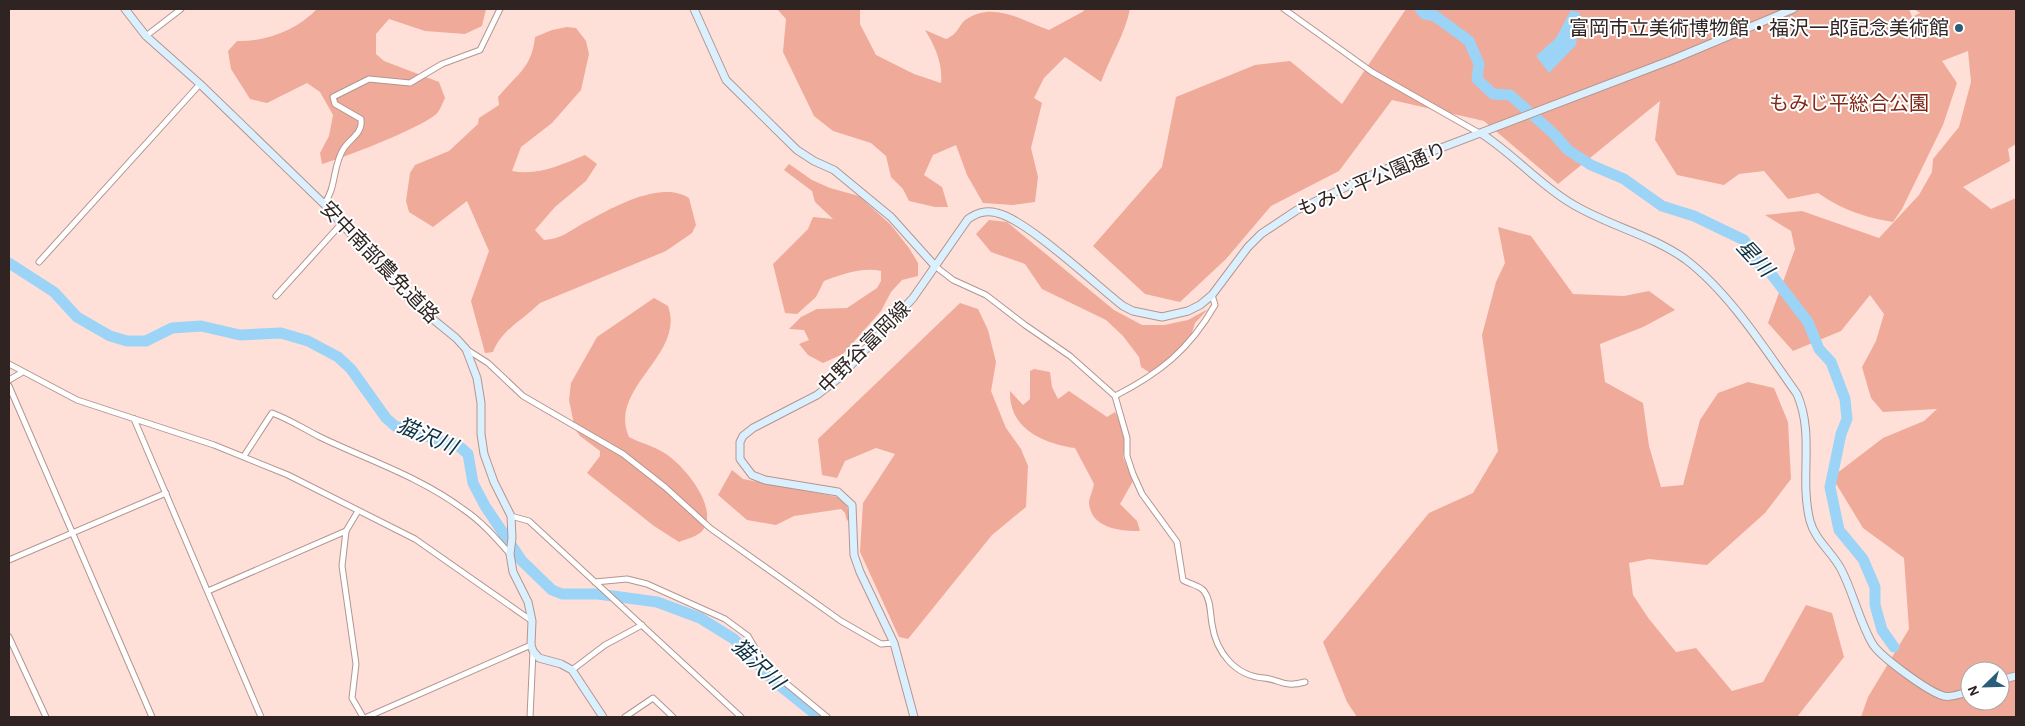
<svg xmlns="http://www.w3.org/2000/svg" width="2025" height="726" viewBox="0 0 2025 726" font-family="'Alegreya Sans','Noto Sans JP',sans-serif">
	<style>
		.green { fill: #efaa99; fill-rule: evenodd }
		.water { fill: #9cd4f7 }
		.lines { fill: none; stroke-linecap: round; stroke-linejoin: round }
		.river { stroke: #9cd4f7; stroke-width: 11 }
		.street-casing { stroke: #b29690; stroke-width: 7 }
		.secondary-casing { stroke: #b29690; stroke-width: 9 }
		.street { stroke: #fff; stroke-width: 5 }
		.secondary { stroke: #dbf0fe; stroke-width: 7 }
		.poi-dot { fill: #2a5d7a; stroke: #fff; stroke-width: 2 }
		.labels { text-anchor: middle; stroke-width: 4; stroke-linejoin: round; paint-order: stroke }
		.poi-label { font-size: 20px; fill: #2f2422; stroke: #fff; text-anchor: end }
		.park-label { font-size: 20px; fill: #802916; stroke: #fff }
		.street-label { font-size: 20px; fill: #2f2422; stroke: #fff }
		.water-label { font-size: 21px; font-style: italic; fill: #0f3042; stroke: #fff }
	</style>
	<rect width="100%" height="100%" fill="#fee0d9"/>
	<g class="green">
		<path d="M317,9H486L482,26L465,34L425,31L389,19L376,34V54L384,61L439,82L445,98C443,102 441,108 438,112C429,125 341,159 322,164L320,153L329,136L333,115L320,92L307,83L267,103L250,99L231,69L228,51L237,41C266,42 297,30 317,9Z"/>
		<path d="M777,9H860V24L876,55L914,74L941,83C943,64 935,46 925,30L946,39C959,33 957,28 965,20C994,0 1022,21 1049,30L1084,11L1083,9H1130C1125,34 1110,57 1101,82L1065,57L1044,78L1034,98L1042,103L1031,148L1038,177L1035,202L1013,205L983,203L967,175L956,145L933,155L924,175L942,187L948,207H935L909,201L903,189L891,177L886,156L871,143L833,131L814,116L783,52L786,19Z"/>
		<path d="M1406,9H1909L1912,17L1920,13L1914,9H2016V144L2008,149L2010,161L1963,187L1991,209L2016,198V717H1861L1868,697L1909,629L1904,558L1863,528L1832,477L1883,438L1924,421L1937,409L1883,412L1871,398L1862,367L1876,341L1884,314L1870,295L1841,331L1793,351L1768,323L1795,249L1791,231L1765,215L1802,211L1879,238L1919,195L1932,172L1933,159L1959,127L1971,82L1968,51L1942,61L1957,83L1943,125L1902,209L1893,222C1863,217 1843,210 1818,193L1788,199L1764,171L1739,174L1724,185L1677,175L1655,140L1660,101L1558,184L1484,121L1392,100L1339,171L1271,206L1226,259L1180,302L1145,294L1093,246L1162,167L1176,97L1255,65L1290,61L1342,104ZM1970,671H2000V701H1970Z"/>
		<path d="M567,27L576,28L586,41L589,54L581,90L552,123L521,147L512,171C538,176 561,165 585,155L597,164L586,181L555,207L535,230L544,240C561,239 568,232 582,224C610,209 660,179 689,198L696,225L692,233L666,251L540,303C524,319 501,330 493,352L485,353L471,301L489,251L467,201L433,227L409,212L406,201L410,173L415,165L449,151L478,124L479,118L499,105L498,97C516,75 532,68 535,37L552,30Z"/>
		<path d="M789,164L812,180L830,188L859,196L891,225L909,248L918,263V276L902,280L891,292L881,311L843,354L823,363L808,355L799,344L809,340L804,330L789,329L801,317L817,309L847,308L877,288L881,281V271C862,267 843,274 824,281L816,297L797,314L785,313L773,264L808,229L813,217L833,219L815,202L812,191L784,170Z"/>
		<path d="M989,220L1007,222L1114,310L1142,325H1164L1188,320L1208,309L1195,323L1190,339L1152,374L1141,367L1139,357L1123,336L1106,320L1042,289L1025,264L991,252L976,234Z"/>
		<path d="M1498,227L1531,236L1573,294L1624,296L1649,291L1675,310L1643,327L1600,344L1605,382L1643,403L1649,446L1661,487L1683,485L1700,420L1718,393L1748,382L1774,388L1788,422L1791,479L1765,513L1707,565L1649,559L1629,563L1633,595L1649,619L1676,652L1696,648L1732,691L1763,682L1806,605L1832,613L1844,657L1797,717H1357L1347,702L1323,642L1429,513L1473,493L1498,451L1482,335L1496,282L1505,263Z"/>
		<path d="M654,298L668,306C686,355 607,388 629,437C640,443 651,445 661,451C681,461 720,507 703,530C699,536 686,539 679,542L654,526L587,473L600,456V451L580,436L575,429L569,400L571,383L597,337Z"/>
		<path d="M960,303L978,309L988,330L996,362L991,391L1006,428L1021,449L1028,466L1026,507L992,535L908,639L899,637L860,552L863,503L895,454L876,448L845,461L837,478L822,475L818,439Z"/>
		<path d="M1034,369L1050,372L1052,387L1058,399L1069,391L1107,417L1115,412L1121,423L1125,443L1123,457L1133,481L1120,504L1137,521L1140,531C1121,531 1091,529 1089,503C1089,498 1093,490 1094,484L1075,448C1043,443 1009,429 1010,391L1023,405L1030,399V371Z"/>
		<path d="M732,470L743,479L838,497C847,502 848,508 849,518L847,521L845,513L841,509L794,516L776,525L747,520L718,495Z"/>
	</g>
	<path class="water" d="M1571,10L1580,13L1576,45L1549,73L1536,56L1556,38Z"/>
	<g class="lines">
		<g class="river">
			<path d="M1420,9L1425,14L1435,16L1469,41L1479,64L1477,79L1493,94L1510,95L1553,133L1568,150L1591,165L1624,179L1662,206L1694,216L1744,240L1758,263L1765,266L1808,322L1819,349L1831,362L1845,399L1847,419L1841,434L1830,487L1839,530L1863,559L1875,587V605L1882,630L1894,647"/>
			<path d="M9,263L54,292L77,317L110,336L127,341H146L172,328L201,326L240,335L281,333L308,341L338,357L351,369L386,418L395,426L460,447L468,454L473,483L485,506L522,561L552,590L562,594H598L657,602L700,618L734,639L774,681L819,717"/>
		</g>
		<g class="street-casing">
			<g id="street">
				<path d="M1284,9L1372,72L1481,134"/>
				<path d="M146,36L181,9"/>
				<path d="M324,204C337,187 332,166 344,148C351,138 363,133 361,119L335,104L333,97L369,79L410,83L442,64L480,50L500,9"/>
				<path d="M39,262L200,84"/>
				<path d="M935,266L953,280L986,295L1025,325L1070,356L1115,396L1127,438V456L1133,474L1142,494L1177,542L1183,580C1189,584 1199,585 1204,591C1211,600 1210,613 1212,624C1216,652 1235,676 1264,678C1282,680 1283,688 1305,682"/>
				<path d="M276,296L342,223"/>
				<path d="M466,349L488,363L523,396L623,454L665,487L710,528L841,621L881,644L894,643"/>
				<path d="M9,364L77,400L214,445L288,475L415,539L532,621"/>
				<path d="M9,380L21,373"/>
				<path d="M9,386L152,717"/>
				<path d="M1115,396C1160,373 1189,350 1215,305L1212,295"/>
				<path d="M134,419L261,717"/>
				<path d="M244,456L272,413C289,419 304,429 320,437C368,460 420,477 463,509C481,521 495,537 510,554"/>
				<path d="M358,511L346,531L342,566L356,664L352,698L363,717"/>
				<path d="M511,516L529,521L741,717"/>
				<path d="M9,560L166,493"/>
				<path d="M595,582L627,579L647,584L725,619L748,636L759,655L782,680L827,717"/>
				<path d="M208,591L346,531"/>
				<path d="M9,637L46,717"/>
				<path d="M572,670L605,645L642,625"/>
				<path d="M367,717L531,645"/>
				<path d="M530,717L533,651"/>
				<path d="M625,717L653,698L673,717"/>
			</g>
		</g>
		<g class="secondary-casing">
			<g id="secondary">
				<path d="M125,9L146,36L200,84L324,204L413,303L456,338L466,349L477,378L481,403V434L484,454L494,482L511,516L512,538L510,554L513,572L528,602L532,621L531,645L533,651L539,658L561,664L572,670L603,717"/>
				<path d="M694,9L726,80L797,150L814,161L834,170L891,217L935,266"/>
				<path d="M1482,134C1513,154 1537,182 1569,202C1605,225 1650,234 1685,259C1729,292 1765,349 1797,394C1815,435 1799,477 1810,521C1815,540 1832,552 1841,569C1853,592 1859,620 1872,643C1879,656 1930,693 1944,696C1951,698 1964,693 1970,691"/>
				<path d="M2000,680L2016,676"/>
				<path d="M914,717L894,643L860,572L854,555L852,505L838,492L765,480L752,475L740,459V442L743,436L753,428L817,395L839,378L913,298L968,219C977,213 985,210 997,213C1026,219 1096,285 1123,306L1133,311L1162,317L1188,311L1200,305L1212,295L1248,247L1261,234L1297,210L1378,172L1674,59L1793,9"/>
			</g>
		</g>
		<use href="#street" class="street"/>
		<use href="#secondary" class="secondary"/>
	</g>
	<circle class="poi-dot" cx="1959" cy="28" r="5"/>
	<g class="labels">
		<g class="poi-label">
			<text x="1949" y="35">富岡市立美術博物館・福沢一郎記念美術館</text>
		</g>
		<g class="park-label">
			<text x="1849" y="110">もみじ平総合公園</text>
		</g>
		<g class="street-label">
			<text transform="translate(1372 179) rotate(-23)" y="7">もみじ平公園通り</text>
			<text transform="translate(380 262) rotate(46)" y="7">安中南部農免道路</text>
			<text transform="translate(864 347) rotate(-45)" y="7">中野谷富岡線</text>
		</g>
		<g class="water-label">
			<text transform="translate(1755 258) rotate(47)" y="7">星川</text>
			<text transform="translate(427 436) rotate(23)" y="7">猫沢川</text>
			<text transform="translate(758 664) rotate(44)" y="7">猫沢川</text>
		</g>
	</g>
	<rect width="2025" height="726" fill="none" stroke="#2f2422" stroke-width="20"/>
	<g transform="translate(1985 686) rotate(247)"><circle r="24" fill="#ffffff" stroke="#aca7a7"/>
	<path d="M0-4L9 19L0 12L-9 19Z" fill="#2a5d7a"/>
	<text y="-8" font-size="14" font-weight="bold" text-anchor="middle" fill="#2f2422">N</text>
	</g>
</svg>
